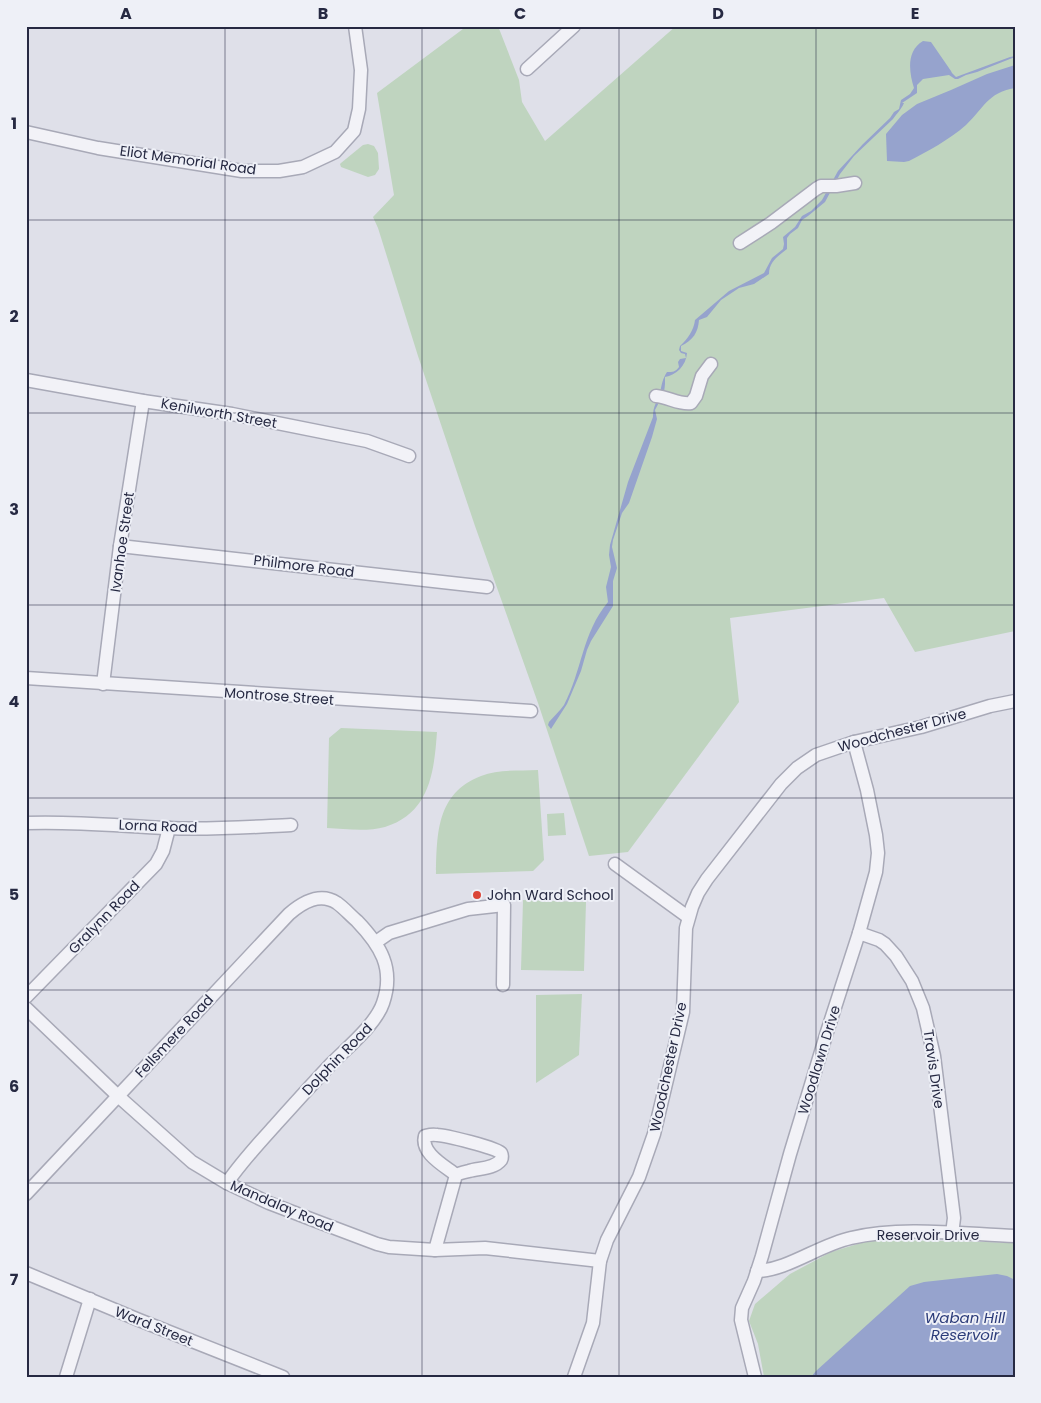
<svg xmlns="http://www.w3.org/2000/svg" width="1041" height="1403" viewBox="0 0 1041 1403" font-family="Poppins,sans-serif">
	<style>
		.green { fill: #bfd4bf }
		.water { fill: #96a3cd }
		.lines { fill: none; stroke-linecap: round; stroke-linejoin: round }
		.minor-casing { stroke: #a8a9b7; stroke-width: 15 }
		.minor { stroke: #f2f2f7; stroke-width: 12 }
		.grid { fill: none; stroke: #262942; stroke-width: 1; stroke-opacity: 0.55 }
		.poi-dot { fill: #db4537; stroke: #eef0f7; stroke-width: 2 }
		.labels { text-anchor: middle; stroke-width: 4; stroke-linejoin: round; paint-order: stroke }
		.street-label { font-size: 14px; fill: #262942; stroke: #eef0f7 }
		.poi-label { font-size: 14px; fill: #262942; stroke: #eef0f7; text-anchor: start }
		.water-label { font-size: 15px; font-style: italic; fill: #2c3c7a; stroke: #eef0f7 }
		.neatline { fill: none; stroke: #262942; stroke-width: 2 }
		.grid-label { font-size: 16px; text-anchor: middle; font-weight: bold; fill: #262942 }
	</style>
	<rect width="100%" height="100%" fill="#dfe0e9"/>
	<g class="green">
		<path d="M467,26H498L519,80L522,102L545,141L676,26H1015V631L915,652L884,598L730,618L739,702L628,852L589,856L538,703L475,526L418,356L378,228L373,217L394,195L377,93Z"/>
		<path d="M368,144L374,146L378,153L379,169L375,175L368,177L341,167L340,164L341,163L363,145Z"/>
		<path d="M341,728L437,732C434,772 430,813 385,827C367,832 345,829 327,828L329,738Z"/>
		<path d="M538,770L544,860L533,871L436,874C437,835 436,793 481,776C498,769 519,771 538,770Z"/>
		<path d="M564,813L566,835L548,836L547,814Z"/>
		<path d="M523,900L586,902L584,971L521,970Z"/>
		<path d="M582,994L579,1055L536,1083V995Z"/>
		<path d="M871,1240L954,1241L1015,1243V1377H764L758,1344L749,1321L755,1304L790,1274L831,1252Z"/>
	</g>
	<g class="water">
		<path d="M923,41L931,42L951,71L952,73L956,77L1010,57L1015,56V57L977,72L966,75L958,79H955L949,75L923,79L917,85V93L902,103H904C901,110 897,113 893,119L854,156L840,174L825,202L808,216L802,220L798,228L790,234L787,238V249C778,256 769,262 769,274L754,284L739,288L721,300L707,317L699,320C698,333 693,340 681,346V351L687,353C686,366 676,375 665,377V384L664,393L655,410L657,419L652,437L629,503L622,513L613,540L612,547L617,568L613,581V606L591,641L587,650L581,671L567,704L551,729L548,725L549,722C554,716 560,711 564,705C582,671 582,633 608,602L606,587L611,567L609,555L610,545L628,482L653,417C653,405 657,403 660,393C662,384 662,380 667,372C673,372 675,372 679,367L678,362L680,359L686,358L685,354L681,353L679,350L680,346C687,340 694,330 695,320L729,291L764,273L772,258L783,249L784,244L783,237L795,227L802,216L811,211L822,200L838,171L863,144L890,118L894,112L899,109L901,100L910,94L914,88C909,72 906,51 923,41Z"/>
		<path d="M1015,65V88C987,93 984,108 966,125C949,140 928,151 909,161L904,162L887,161L886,134L902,115L917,104L951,90L987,74Z"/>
		<path d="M997,1274L1007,1276L1015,1280V1377H811L816,1371L910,1286L924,1282Z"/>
	</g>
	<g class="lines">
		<g class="minor-casing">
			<g id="minor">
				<path d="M527,69L574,26"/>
				<path d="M26,132L98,148L242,171H279L303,167L335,152L354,131L359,109L361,70L355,26"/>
				<path d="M740,243L771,223L816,189L821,186H836L855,183"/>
				<path d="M26,380L143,401L232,414L367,441L409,456"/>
				<path d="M656,396C668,397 680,405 691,403L696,396L702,376L711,364"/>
				<path d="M120,546L487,587"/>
				<path d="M26,678L531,711"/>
				<path d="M103,684L120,546L143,401"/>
				<path d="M26,823C74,821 121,826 168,828C209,830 250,827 291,825"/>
				<path d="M615,864L688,917"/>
				<path d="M859,933L879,940L885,944L896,956L912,981L923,1008L934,1056L954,1218L952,1234"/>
				<path d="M376,942L389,933L468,909L504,905L503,985"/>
				<path d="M26,997L156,864L163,851L169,828"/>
				<path d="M26,1008L118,1096L192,1162L227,1183L269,1203L316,1221L377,1244L389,1247L435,1250L485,1248L600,1261"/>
				<path d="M26,1194L289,914C303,902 320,892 337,903C344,908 350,915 357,921C380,945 395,968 383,1003C376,1024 348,1047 332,1063C314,1082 296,1102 278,1122C260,1142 242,1161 227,1183"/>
				<path d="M435,1250L456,1175C460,1173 465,1172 469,1171C479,1168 494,1169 501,1160C502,1158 502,1155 501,1153C498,1148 444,1135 437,1135C432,1134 429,1135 425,1136C420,1153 445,1166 456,1175"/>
				<path d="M757,1271C788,1270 819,1245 851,1238C902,1226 962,1234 1015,1236"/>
				<path d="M26,1273L139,1320L283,1377"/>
				<path d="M66,1377L90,1299"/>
				<path d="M574,1377L593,1323L600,1261L607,1240L639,1177L654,1134L683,1012L686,928L692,907L698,893L707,879L781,784L797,768L816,755L854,742L921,727L990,706L1015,701"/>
				<path d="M755,1377L741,1320L742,1308L754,1281L762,1256L790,1154L827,1032L859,933L876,872L878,853L876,835L867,790L854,742"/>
			</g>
		</g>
		<use href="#minor" class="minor"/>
	</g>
	<path class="grid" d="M225,26V1377M422,26V1377M619,26V1377M816,26V1377M26,220H1015M26,413H1015M26,605H1015M26,798H1015M26,990H1015M26,1183H1015"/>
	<circle class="poi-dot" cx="477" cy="895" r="5"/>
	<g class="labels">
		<g class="street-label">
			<text transform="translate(188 160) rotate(8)" y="5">Eliot Memorial Road</text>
			<text transform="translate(219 413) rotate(10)" y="5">Kenilworth Street</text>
			<text transform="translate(122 542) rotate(-82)" y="5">Ivanhoe Street</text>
			<text transform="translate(304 566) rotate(7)" y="5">Philmore Road</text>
			<text transform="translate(279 696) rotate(4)" y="5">Montrose Street</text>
			<text transform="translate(902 730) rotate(-15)" y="5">Woodchester Drive</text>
			<text transform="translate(158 826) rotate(2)" y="5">Lorna Road</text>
			<text transform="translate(104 917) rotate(-46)" y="5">Gralynn Road</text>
			<text transform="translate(174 1036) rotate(-47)" y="5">Fellsmere Road</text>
			<text transform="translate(337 1059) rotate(-46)" y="5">Dolphin Road</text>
			<text transform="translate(819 1060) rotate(-73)" y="5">Woodlawn Drive</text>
			<text transform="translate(668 1067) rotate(-78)" y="5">Woodchester Drive</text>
			<text transform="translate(934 1069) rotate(82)" y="5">Travis Drive</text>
			<text transform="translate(282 1206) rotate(23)" y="5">Mandalay Road</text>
			<text x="928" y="1240">Reservoir Drive</text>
			<text transform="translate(154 1326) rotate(22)" y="5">Ward Street</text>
		</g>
		<g class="poi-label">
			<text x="487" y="900">John Ward School</text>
		</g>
		<g class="water-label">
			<text x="965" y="1323">Waban Hill<tspan x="965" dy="17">Reservoir</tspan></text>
		</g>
	</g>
	<rect width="1041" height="1403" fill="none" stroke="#eef0f7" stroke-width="55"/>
	<rect x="28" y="28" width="986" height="1348" class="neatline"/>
	<g class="grid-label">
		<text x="126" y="19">A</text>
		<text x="323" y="19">B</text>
		<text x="520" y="19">C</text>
		<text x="718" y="19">D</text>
		<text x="915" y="19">E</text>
		<text x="14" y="129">1</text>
		<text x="14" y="322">2</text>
		<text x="14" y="515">3</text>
		<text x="14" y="707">4</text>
		<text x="14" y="900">5</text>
		<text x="14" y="1092">6</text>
		<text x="14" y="1285">7</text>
	</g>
</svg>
